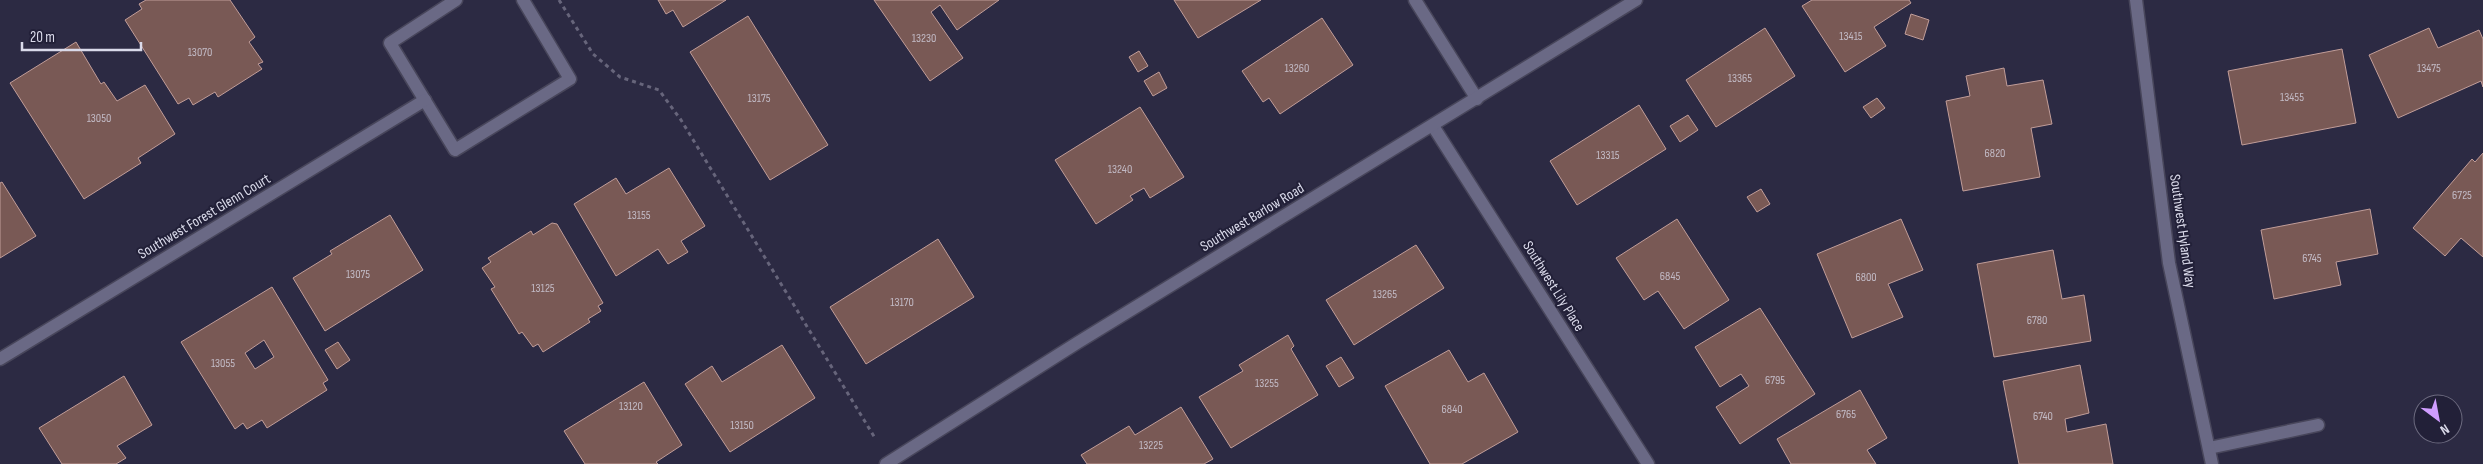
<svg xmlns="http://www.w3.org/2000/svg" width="2483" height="464" viewBox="0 0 2483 464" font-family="'Sofia Sans Condensed',sans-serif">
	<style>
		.building { fill: #795955; stroke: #c19d99; fill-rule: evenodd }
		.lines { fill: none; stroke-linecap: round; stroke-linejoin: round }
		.lane-casing { stroke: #48465b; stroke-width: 15 }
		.street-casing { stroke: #48465b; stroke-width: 15 }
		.path { stroke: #67657b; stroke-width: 3; stroke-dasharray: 4 4; stroke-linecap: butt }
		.lane { stroke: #6a6985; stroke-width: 12 }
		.street { stroke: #6a6985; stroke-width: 12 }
		.labels { text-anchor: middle; stroke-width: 4; stroke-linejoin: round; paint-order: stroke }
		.number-label { font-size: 12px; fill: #c2bac5 }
		.street-label { font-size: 15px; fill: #dadaea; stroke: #222038 }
	</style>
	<rect width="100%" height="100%" fill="#2c2a43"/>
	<g class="building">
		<path d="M146,0H230L255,37L249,42L263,62L258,64L262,69L218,97L215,92L193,105L189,98L178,104L125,20L142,9L139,4Z"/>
		<path d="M658,0H726L683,27L673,10L666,14Z"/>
		<path d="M874,0H999L957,30L940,5L931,12L963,58L930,81Z"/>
		<path d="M1174,0H1261L1198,38Z"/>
		<path d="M1812,0H1909L1911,3L1874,27L1886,46L1845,72L1802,6Z"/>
		<path d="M1911,14L1929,20L1923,40L1905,34Z"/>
		<path d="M748,16L828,145L770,180L690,52Z"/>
		<path d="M1322,18L1353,65L1280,114L1269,98L1263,102L1242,71Z"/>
		<path d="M1765,28L1795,76L1716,127L1686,80Z"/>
		<path d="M2429,28L2438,48L2479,30L2483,39V87L2481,81L2398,118L2369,55Z"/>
		<path d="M76,42L101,84L104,82L117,101L145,85L175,134L138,158L141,163L84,199L10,83Z"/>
		<path d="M2342,49L2356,123L2242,145L2228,71Z"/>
		<path d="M1139,51L1148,66L1138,72L1129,57Z"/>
		<path d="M2004,68L2007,86L2043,80L2052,124L2031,128L2040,177L1963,191L1946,101L1970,96L1966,76Z"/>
		<path d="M1159,72L1167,88L1153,96L1144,81Z"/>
		<path d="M1877,98L1885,108L1871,118L1863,107Z"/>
		<path d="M1639,105L1666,149L1577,205L1550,161Z"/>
		<path d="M1140,107L1184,177L1150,198L1144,188L1130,196L1133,200L1096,224L1055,160Z"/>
		<path d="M1688,115L1698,130L1680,142L1670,126Z"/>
		<path d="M2483,153V257L2461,238L2445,256L2413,228L2472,159L2475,162Z"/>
		<path d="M669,168L705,226L681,241L688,252L668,264L658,249L616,276L574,204L616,178L626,194Z"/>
		<path d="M2,182L36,236L0,258V183Z"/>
		<path d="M1761,189L1770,204L1757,212L1747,197Z"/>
		<path d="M2370,209L2378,254L2336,262L2341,285L2274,299L2261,230Z"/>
		<path d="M390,215L423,270L325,331L293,278L332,254L330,251Z"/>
		<path d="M1677,219L1729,300L1684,329L1658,291L1644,300L1616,258Z"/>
		<path d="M1901,219L1923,270L1888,284L1903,317L1852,338L1817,254Z"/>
		<path d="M552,223L557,224L603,303L598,306L601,311L588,319L590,322L543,352L538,344L533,347L522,332L519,334L491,289L495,287L482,268L491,262L488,258L531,231L533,235Z"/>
		<path d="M938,239L974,297L866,364L830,307Z"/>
		<path d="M1416,245L1444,288L1354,345L1326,300Z"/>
		<path d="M2053,250L2062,299L2084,295L2091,341L1994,357L1977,264Z"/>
		<path d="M272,287L328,380L323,383L327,390L267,428L262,420L247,429L243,423L235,429L181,342ZM264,340L274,357L255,369L245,353Z"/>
		<path d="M1760,308L1815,394L1740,444L1716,407L1749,386L1741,374L1720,387L1695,347Z"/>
		<path d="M1288,335L1294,346L1291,349L1318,395L1231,448L1199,397L1243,371L1239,365Z"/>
		<path d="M338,342L350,360L337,369L325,350Z"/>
		<path d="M782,345L815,398L730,452L685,384L712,366L722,382Z"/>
		<path d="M1449,350L1468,382L1484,373L1518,432L1462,464H1430L1385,386Z"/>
		<path d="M1341,357L1354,378L1339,387L1326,366Z"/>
		<path d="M2080,365L2089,413L2065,419L2067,432L2106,424L2113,464H2019L2003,381Z"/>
		<path d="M124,376L152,425L117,446L126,458L116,464H62L39,428Z"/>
		<path d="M644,382L682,445L656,462L658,464H585L564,431Z"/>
		<path d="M1860,390L1887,438L1867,450L1876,464H1791L1777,439Z"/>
		<path d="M1181,407L1213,459L1204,464H1087L1081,455L1129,426L1135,435Z"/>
	</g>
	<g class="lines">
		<g class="lane-casing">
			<path id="lane" d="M2209,448L2318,425"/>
		</g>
		<g class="street-casing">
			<g id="street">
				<path d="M456,0L390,43L455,150L570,79L523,0"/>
				<path d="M1415,0L1477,99"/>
				<path d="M2136,0L2169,263L2212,464"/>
				<path d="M1433,126L1648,464"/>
				<path d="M0,359L425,100"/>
				<path d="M886,464L1077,343L1636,0"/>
			</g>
		</g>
		<path class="path" d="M559,0L593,54L620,77L659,90L681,120L875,438"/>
		<use href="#lane" class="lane"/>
		<use href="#street" class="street"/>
	</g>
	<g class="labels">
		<g class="number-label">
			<text x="1851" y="40">13415</text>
			<text x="924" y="42">13230</text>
			<text x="200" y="56">13070</text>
			<text x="1297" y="72">13260</text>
			<text x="2429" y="72">13475</text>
			<text x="1740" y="82">13365</text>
			<text x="2292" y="101">13455</text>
			<text x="759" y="102">13175</text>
			<text x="99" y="122">13050</text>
			<text x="1995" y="157">6820</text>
			<text x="1608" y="159">13315</text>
			<text x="1120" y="173">13240</text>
			<text x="2462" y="199">6725</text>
			<text x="639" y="219">13155</text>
			<text x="2312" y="262">6745</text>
			<text x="358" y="278">13075</text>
			<text x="1670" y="280">6845</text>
			<text x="1866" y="281">6800</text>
			<text x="543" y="292">13125</text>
			<text x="1385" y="298">13265</text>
			<text x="902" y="306">13170</text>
			<text x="2037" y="324">6780</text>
			<text x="223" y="367">13055</text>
			<text x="1775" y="384">6795</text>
			<text x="1267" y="387">13255</text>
			<text x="631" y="410">13120</text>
			<text x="1452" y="413">6840</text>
			<text x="1846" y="418">6765</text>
			<text x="2043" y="420">6740</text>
			<text x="742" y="429">13150</text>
			<text x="1151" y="449">13225</text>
		</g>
		<g class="street-label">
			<text transform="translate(204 216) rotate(-31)" y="5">Southwest Forest Glenn Court</text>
			<text transform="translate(1252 217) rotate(-31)" y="5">Southwest Barlow Road</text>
			<text transform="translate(2183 231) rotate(82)" y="5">Southwest Hyland Way</text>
			<text transform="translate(1554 286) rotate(58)" y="5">Southwest Lily Place</text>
		</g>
	</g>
	<g transform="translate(2438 419) rotate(148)"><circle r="24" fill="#222038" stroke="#6c6a7f"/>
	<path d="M0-4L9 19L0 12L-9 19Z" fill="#d09dff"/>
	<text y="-8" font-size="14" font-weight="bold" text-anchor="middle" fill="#dadaea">N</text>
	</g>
	<path d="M22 42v8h119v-8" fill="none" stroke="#dadaea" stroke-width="2.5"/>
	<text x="30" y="42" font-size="15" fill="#dadaea" stroke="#222038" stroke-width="4" paint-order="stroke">20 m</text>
</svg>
